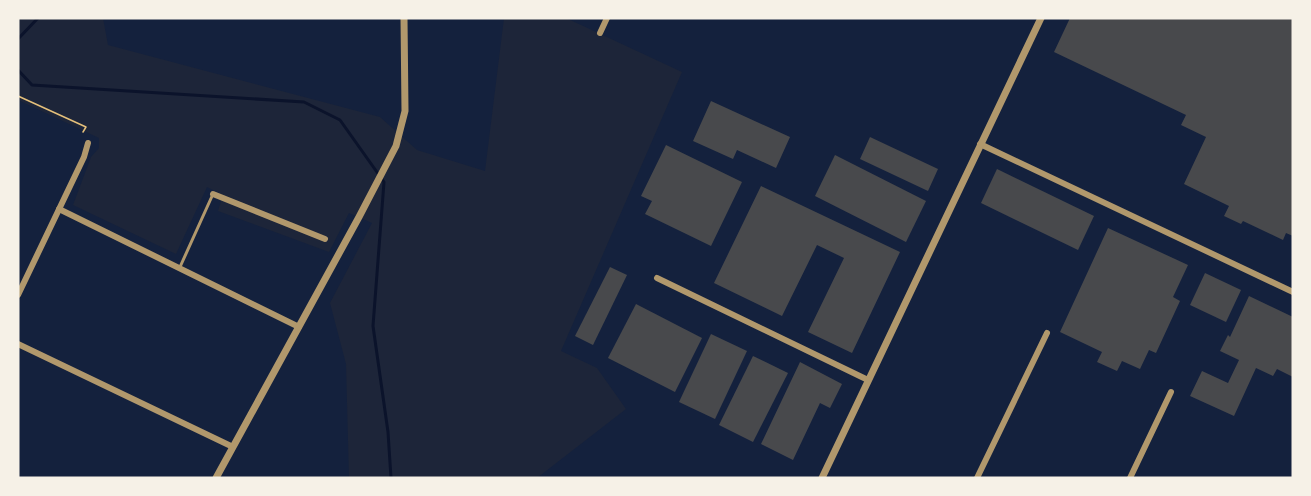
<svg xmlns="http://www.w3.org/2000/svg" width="1311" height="496" viewBox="0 0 1311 496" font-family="'Roboto Condensed',sans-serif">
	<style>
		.green { fill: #1d2539 }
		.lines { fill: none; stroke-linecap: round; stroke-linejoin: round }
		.stream { stroke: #0b132b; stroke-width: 3 }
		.building { fill: #48494c }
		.path { stroke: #e5c07b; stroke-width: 1.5 }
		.service { stroke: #b1986c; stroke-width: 3 }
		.minor { stroke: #b1986c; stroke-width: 6 }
		.tertiary { stroke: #b1986c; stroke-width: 7 }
	</style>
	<rect width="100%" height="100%" fill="#14213d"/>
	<path class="green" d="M18,18H103L108,45L380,117L417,150L485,171L504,18H566L682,72L561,351L597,368L626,409L537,478H349L346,364L330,303L372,223L349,213L329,252L218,211L223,195L207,187L176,254L73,205L91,157L99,148V138L18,100Z"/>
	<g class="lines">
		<g class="stream">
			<path d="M18,39L38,18"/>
			<path d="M18,70L32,85L304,102L340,120L384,182L373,326L388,432L391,478"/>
		</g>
	</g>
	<g class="building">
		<path d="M1070,18H1293V236L1286,233L1283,240L1243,221L1241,224L1224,216L1229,206L1184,184L1206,137L1181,125L1186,115L1054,52Z"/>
		<path d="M711,101L790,137L776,168L737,150L733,159L693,141Z"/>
		<path d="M870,137L938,169L928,191L860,159Z"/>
		<path d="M666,145L742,182L711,246L645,214L652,201L641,196Z"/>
		<path d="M835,155L926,201L906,242L815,196Z"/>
		<path d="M997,169L1094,216L1078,250L981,203Z"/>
		<path d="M761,186L900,252L852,353L808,332L844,258L817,245L782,316L714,283Z"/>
		<path d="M1108,228L1188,265L1173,297L1180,301L1156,353L1149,350L1140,369L1122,361L1117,371L1097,362L1102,352L1060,332Z"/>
		<path d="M610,267L627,275L593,345L575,336Z"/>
		<path d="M1205,273L1241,290L1226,322L1190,305Z"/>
		<path d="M1249,296L1293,317V377L1277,369L1273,376L1256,368L1234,416L1190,396L1202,371L1228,383L1239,360L1220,351L1228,335L1230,337Z"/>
		<path d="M636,304L702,338L675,392L608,358Z"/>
		<path d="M711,334L747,351L715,419L679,402Z"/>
		<path d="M753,356L788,373L753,442L719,425Z"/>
		<path d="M800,362L842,384L830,408L820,403L793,460L761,444Z"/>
	</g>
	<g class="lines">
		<path class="path" d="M18,96L86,127L83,132"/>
		<path class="service" d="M180,267L213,194"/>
		<g class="minor">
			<path d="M600,33L607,18"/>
			<path d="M980,144L1293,292"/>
			<path d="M213,194L325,239"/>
			<path d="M59,209L299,327"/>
			<path d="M657,278L868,380"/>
			<path d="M18,295L84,157L88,143"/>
			<path d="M18,344L233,447"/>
			<path d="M977,478L1047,333"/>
			<path d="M1130,478L1171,392"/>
		</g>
		<g class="tertiary">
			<path d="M216,478L359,217L396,146L405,111L404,18"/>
			<path d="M822,478L1041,18"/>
		</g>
	</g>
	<rect width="1311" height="496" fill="none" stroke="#f6f1e7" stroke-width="39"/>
</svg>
